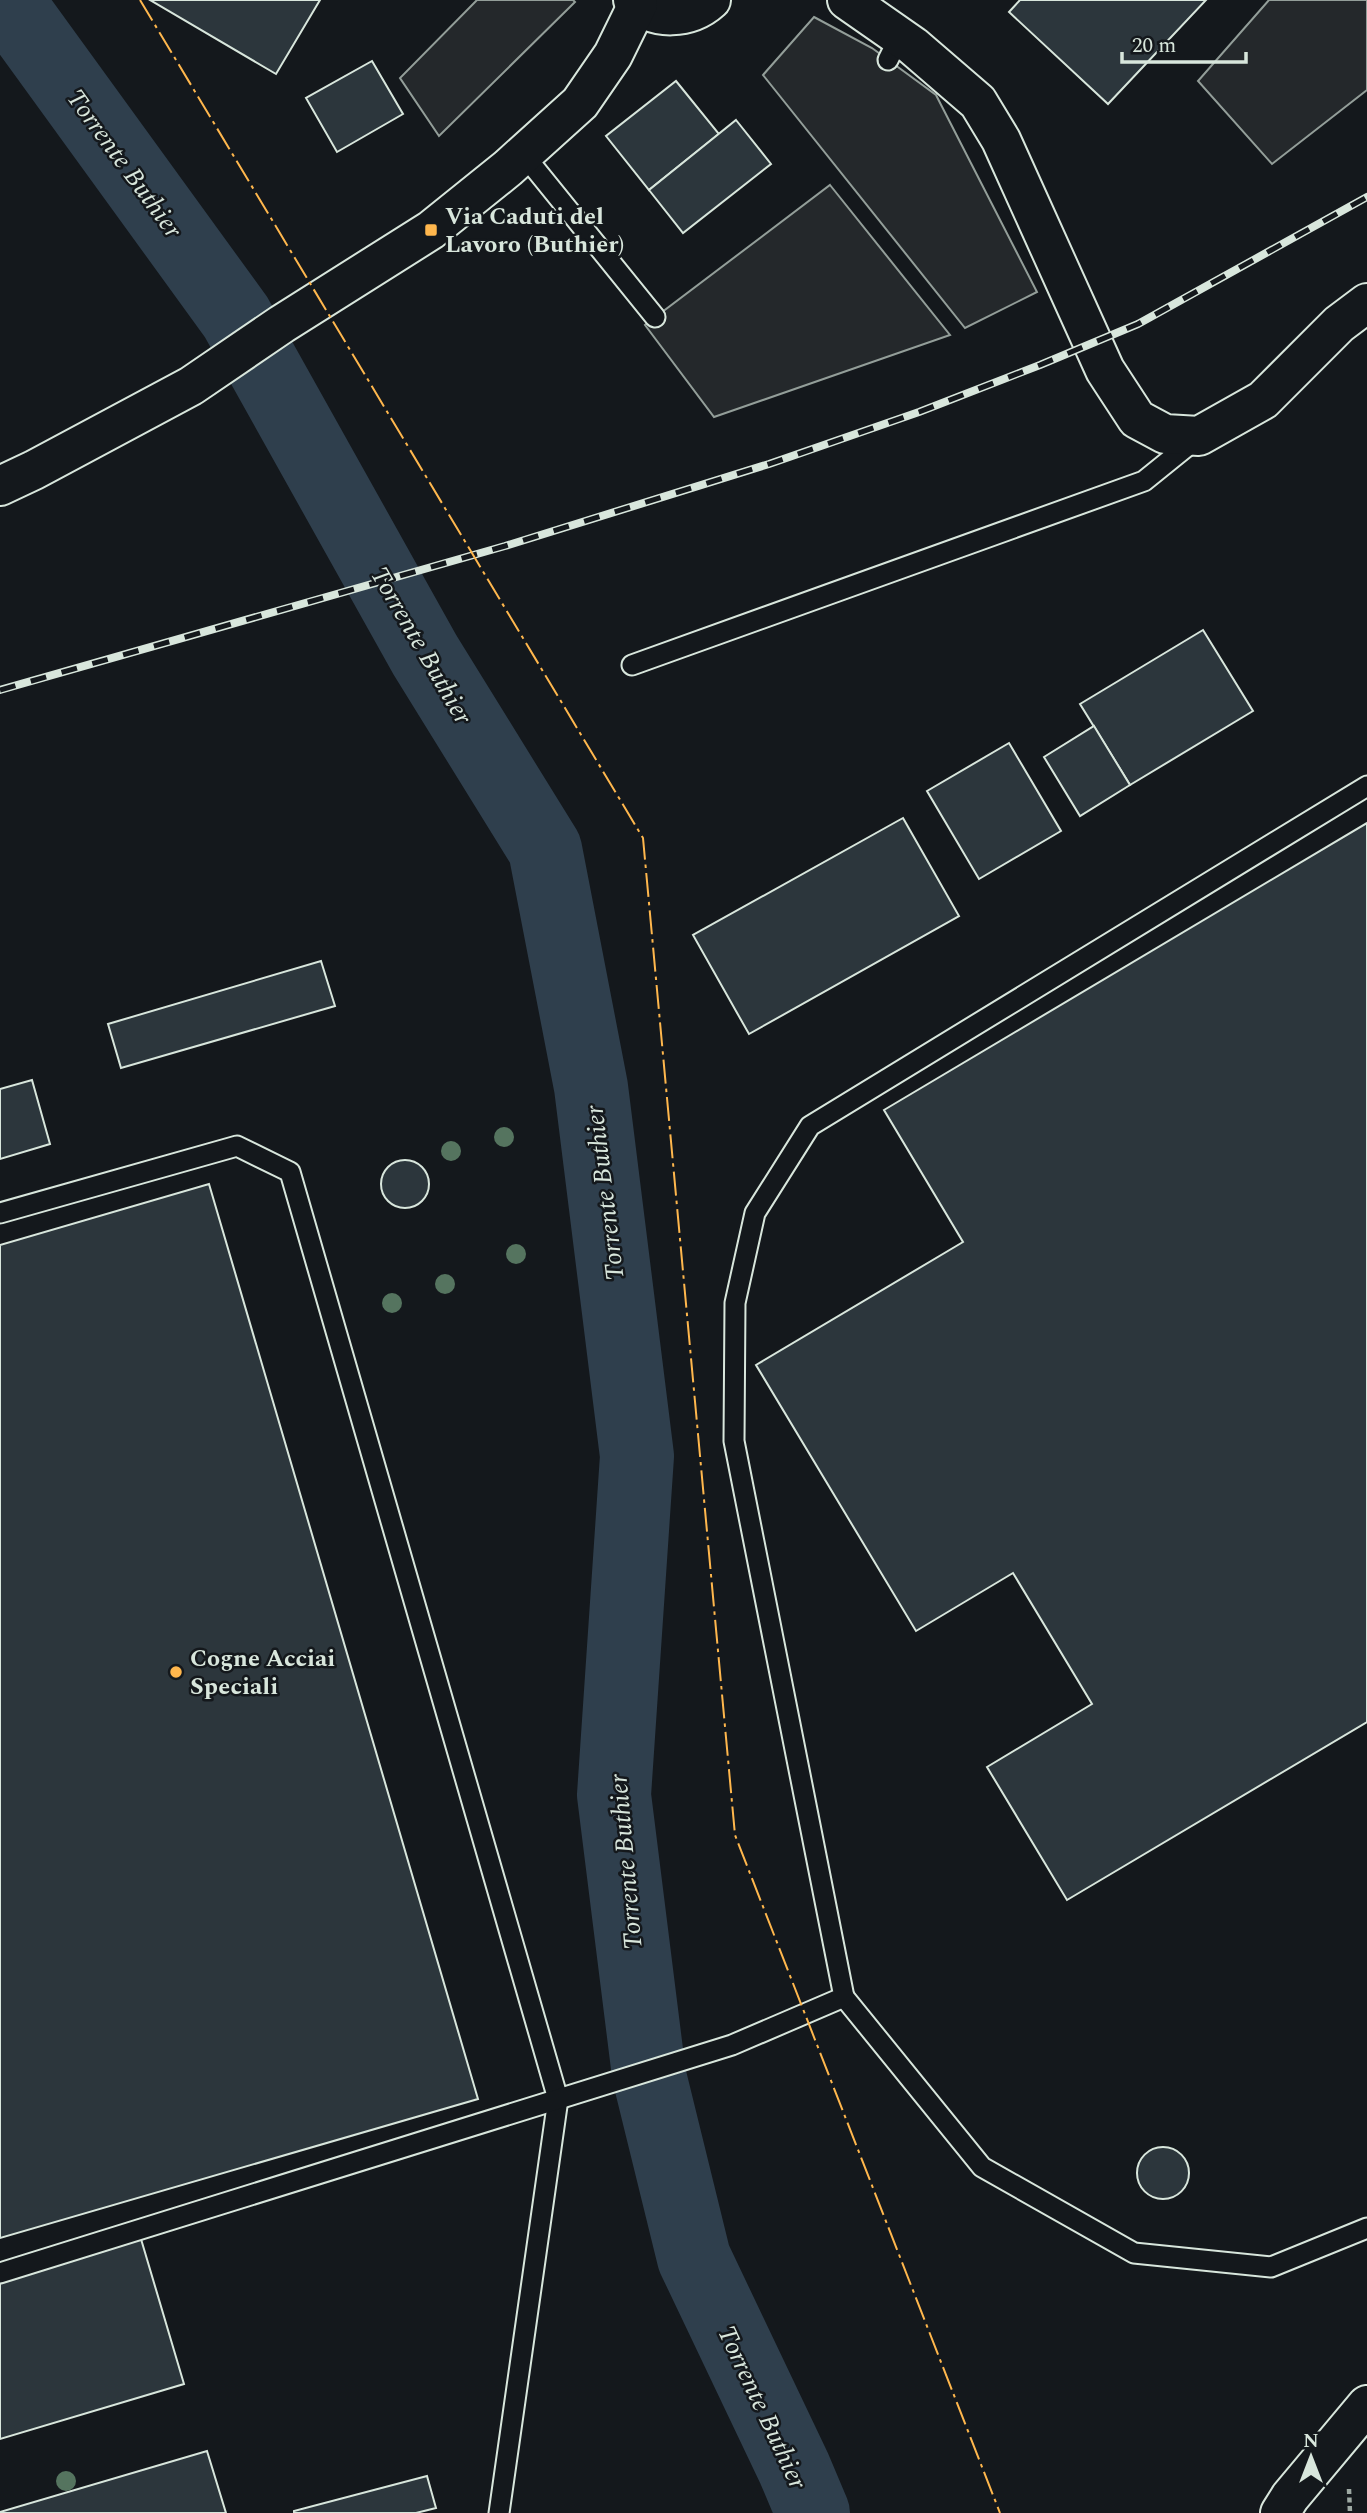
<svg xmlns="http://www.w3.org/2000/svg" width="1367" height="2513" viewBox="0 0 1367 2513" font-family="Spectral,serif">
	<style>
		.parking { fill: #24282b; stroke: #939e99; stroke-width: 2 }
		.lines { fill: none; stroke-linecap: round; stroke-linejoin: round }
		.river { stroke: #2f3f4d; stroke-width: 74 }
		.building { fill: #2c363c; stroke: #d8e6dc; stroke-width: 2 }
		.lane-casing { stroke: #d8e6dc; stroke-width: 23 }
		.secondary-casing { stroke: #d8e6dc; stroke-width: 42 }
		.path { stroke: #9da8a2; stroke-width: 4.5; stroke-dasharray: 5 3.5; stroke-linecap: butt }
		.lane { stroke: #14181c; stroke-width: 19 }
		.secondary { stroke: #14181c; stroke-width: 38 }
		.rail-casing { stroke: #d8e6dc; stroke-width: 8 }
		.rail { stroke: #14181c; stroke-width: 5; stroke-dasharray: 16; stroke-linecap: butt }
		.power { stroke: #ffb74d; stroke-width: 2; stroke-dasharray: 24 5 3.5 5; stroke-linecap: butt }
		.tree { fill: #55745f }
		.poi-dot { fill: #ffb74d; stroke: #14181c; stroke-width: 2.5 }
		.labels { text-anchor: middle; stroke-width: 5; stroke-linejoin: round; paint-order: stroke }
		.poi-label { font-size: 24px; font-weight: bold; fill: #d8e6dc; stroke: #14181c; text-anchor: start }
		.water-label { font-size: 26px; font-style: italic; fill: #d8e6dc; stroke: #14181c }
	</style>
	<rect width="100%" height="100%" fill="#14181c"/>
	<g class="parking">
		<path d="M477,0H573L575,2L439,136L400,78Z"/>
		<path d="M1269,0H1367V90L1272,164L1198,81Z"/>
		<path d="M814,17L872,48L936,95L1037,292L965,328L763,75Z"/>
		<path d="M830,185L950,335L714,417L645,325Z"/>
	</g>
	<g class="lines">
		<path class="river" d="M6,0L236,317L425,655L545,849L591,1087L637,1456L614,1795L649,2075L694,2258L794,2468L813,2513"/>
	</g>
	<g class="building">
		<path d="M150,0H320L276,74Z"/>
		<path d="M1020,0H1206L1108,104L1009,12Z"/>
		<path d="M372,61L403,114L337,152L306,98Z"/>
		<path d="M676,81L719,134L649,190L606,136Z"/>
		<path d="M736,120L771,164L683,233L649,190Z"/>
		<path d="M1203,630L1253,711L1130,785L1080,704Z"/>
		<path d="M1094,726L1130,785L1080,816L1044,757Z"/>
		<path d="M1009,743L1061,831L979,879L927,791Z"/>
		<path d="M903,818L959,916L749,1034L693,935Z"/>
		<path d="M1367,823V1722L1067,1900L987,1767L1092,1704L1013,1573L916,1631L756,1365L963,1242L884,1110Z"/>
		<path d="M321,961L335,1006L121,1068L108,1024Z"/>
		<path d="M32,1080L50,1144L0,1159V1089Z"/>
		<circle cx="405" cy="1184" r="24"/>
		<path d="M209,1184L478,2099L0,2238V1245Z"/>
		<circle cx="1163" cy="2173" r="26"/>
		<path d="M141,2239L184,2384L0,2439V2281Z"/>
		<path d="M207,2451L226,2513H0V2512Z"/>
		<path d="M427,2476L436,2508L416,2513H294V2511Z"/>
	</g>
	<g class="lines">
		<g class="lane-casing">
			<g id="lane">
				<path d="M888,60L900,36"/>
				<path d="M524,155L655,317"/>
				<path d="M632,665L1144,481L1196,439"/>
				<path d="M0,1213L237,1146L290,1172L558,2099L499,2513"/>
				<path d="M844,1997L982,2167L1134,2253L1271,2267L1367,2228"/>
				<path d="M0,2273L732,2045L844,1997L734,1441L735,1303L755,1213L810,1126L1367,786"/>
			</g>
		</g>
		<g class="secondary-casing">
			<g id="secondary">
				<path d="M633,0C654,22 690,19 711,0"/>
				<path d="M847,0L913,46L978,102L1001,140L1105,370L1137,419L1165,434L1199,436L1263,400L1339,324L1367,303"/>
				<path d="M0,486L34,470L191,386L282,324L431,230L508,168L580,103L613,55L638,4"/>
				<path d="M1280,2513L1290,2497L1367,2405"/>
			</g>
		</g>
		<path class="path" d="M1349,2489L1350,2513"/>
		<use href="#lane" class="lane"/>
		<use href="#secondary" class="secondary"/>
		<g class="rail-casing">
			<path id="rail" d="M0,690L505,546L769,464L919,412L1040,365L1138,324L1367,197"/>
		</g>
		<use href="#rail" class="rail"/>
		<path class="power" d="M140,0L643,838L735,1835L1000,2513"/>
	</g>
	<g class="tree">
		<circle cx="504" cy="1137" r="10"/>
		<circle cx="451" cy="1151" r="10"/>
		<circle cx="516" cy="1254" r="10"/>
		<circle cx="445" cy="1284" r="10"/>
		<circle cx="392" cy="1303" r="10"/>
		<circle cx="66" cy="2481" r="10"/>
	</g>
	<g class="poi-dot">
		<rect x="424" y="223" width="14" height="14" rx="3.5"/>
		<circle cx="176" cy="1672" r="7"/>
	</g>
	<g class="labels">
		<g class="poi-label">
			<text x="445" y="224">Via Caduti del<tspan x="445" dy="28">Lavoro (Buthier)</tspan></text>
			<text x="190" y="1666">Cogne Acciai<tspan x="190" dy="28">Speciali</tspan></text>
		</g>
		<g class="water-label">
			<text transform="translate(125 163) rotate(54)" y="9">Torrente Buthier</text>
			<text transform="translate(422 645) rotate(60)" y="9">Torrente Buthier</text>
			<text transform="translate(604 1193) rotate(-97)" y="9">Torrente Buthier</text>
			<text transform="translate(625 1862) rotate(-95)" y="9">Torrente Buthier</text>
			<text transform="translate(763 2407) rotate(65)" y="9">Torrente Buthier</text>
		</g>
	</g>
	<g transform="translate(1311 2457)" stroke="#14181c" stroke-width="5" paint-order="stroke">
	<path d="M0-5L12 26L0 18L-12 26Z" fill="#d8e6dc"/>
	<text y="-10" font-size="19" font-weight="bold" text-anchor="middle" fill="#d8e6dc">N</text>
	</g>
	<path d="M1122 52v10h124v-10" fill="none" stroke="#d8e6dc" stroke-width="3.5"/>
	<text x="1132" y="52" font-size="21" fill="#d8e6dc" stroke="#14181c" stroke-width="5" paint-order="stroke">20 m</text>
</svg>
